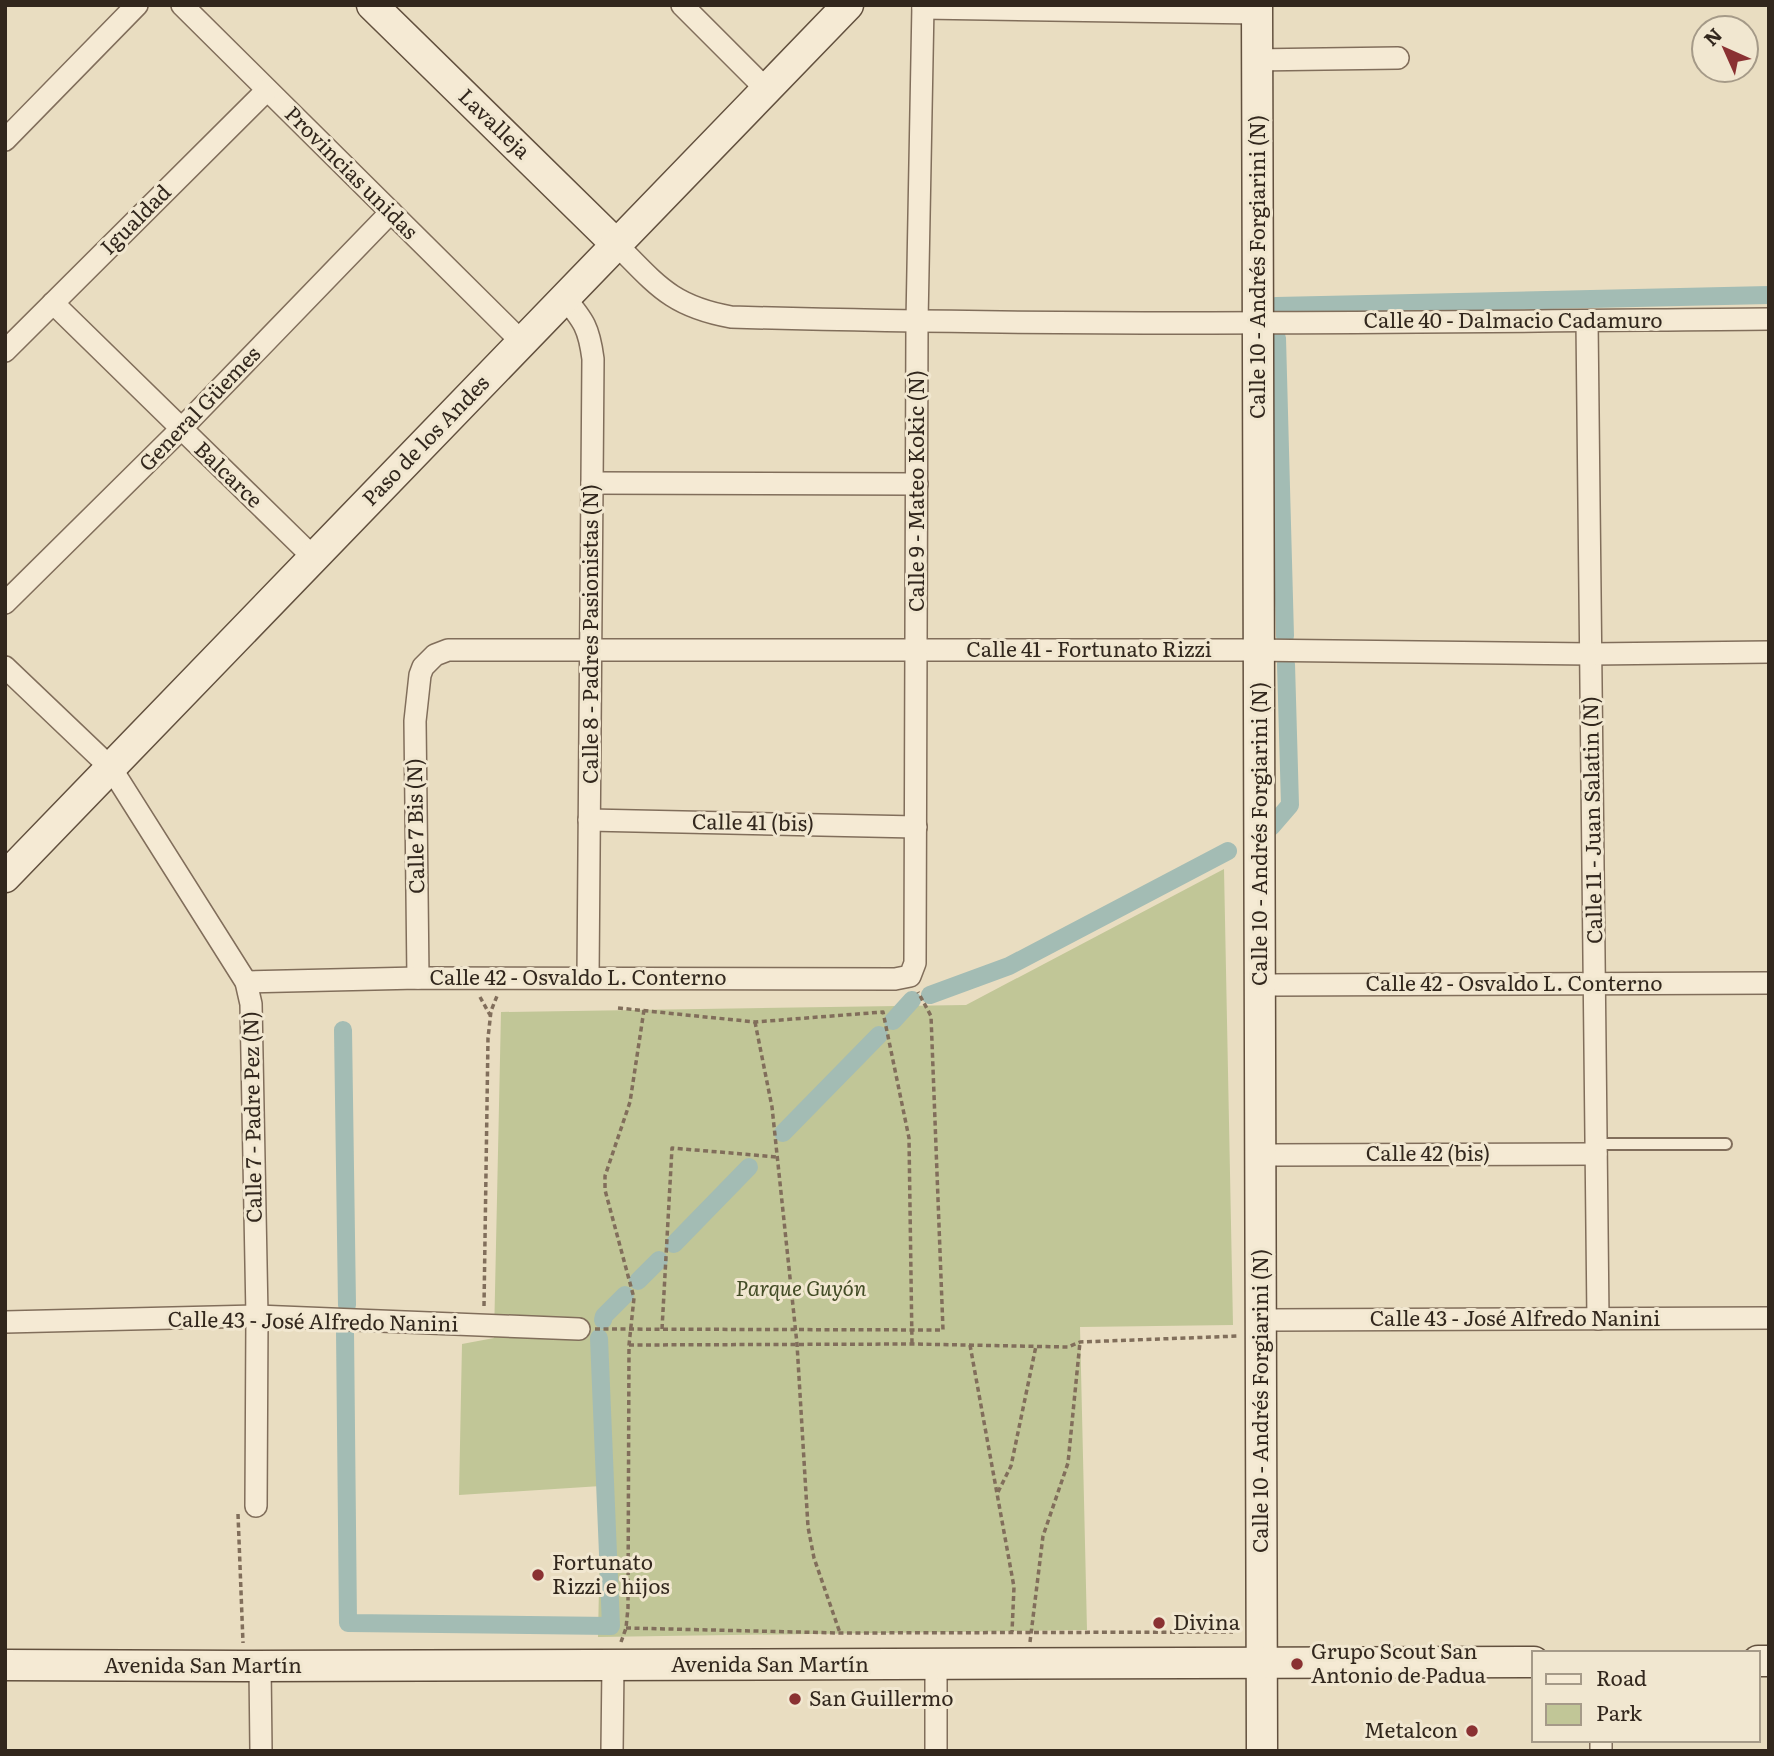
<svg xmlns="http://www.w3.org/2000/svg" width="1774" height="1756" viewBox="0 0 1774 1756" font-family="Literata,serif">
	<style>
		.green { fill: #c1c697 }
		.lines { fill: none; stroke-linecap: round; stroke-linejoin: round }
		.canal { stroke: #a3bcb4; stroke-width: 18 }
		.lane-casing { stroke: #816e5b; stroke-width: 14 }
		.street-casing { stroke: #816e5b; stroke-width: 24 }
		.secondary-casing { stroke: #62503e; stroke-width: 33 }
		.path { stroke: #816e5b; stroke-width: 3.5; stroke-dasharray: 5 3.5; stroke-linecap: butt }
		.lane { stroke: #f5ead4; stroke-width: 10 }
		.street { stroke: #f5ead4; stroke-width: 21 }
		.secondary { stroke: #f5ead4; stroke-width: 30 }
		.poi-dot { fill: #8a3132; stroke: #f1e7d0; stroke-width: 2.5 }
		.labels { text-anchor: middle; stroke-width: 6; stroke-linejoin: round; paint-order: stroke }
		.street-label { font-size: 21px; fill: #32271d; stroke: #f1e7d0 }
		.park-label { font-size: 21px; font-style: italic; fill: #434c26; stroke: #f1e7d0 }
		.poi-label { font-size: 21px; fill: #32271d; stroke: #f1e7d0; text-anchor: start }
	</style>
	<rect width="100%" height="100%" fill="#e9ddc1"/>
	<path class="green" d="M1224,869L1233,1325L1080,1327L1087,1630L598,1637L601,1486L459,1495L462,1344L494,1338L501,1012L966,1005Z"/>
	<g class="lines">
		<g class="canal">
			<path d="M1276,309V306L1769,295"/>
			<path d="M1277,338L1285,636"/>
			<path d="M1271,827L1290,805L1286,664"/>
			<path d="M930,995L1009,966L1228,851"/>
			<path d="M893,1021L912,1000"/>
			<path d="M343,1030L347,1305"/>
			<path d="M783,1133L879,1035"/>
			<path d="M674,1244L749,1167"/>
			<path d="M638,1281L659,1260"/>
			<path d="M603,1320L604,1316L625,1295"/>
			<path d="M345,1331L348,1623L611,1626L599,1338"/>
		</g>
		<g class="lane-casing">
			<path id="lane" d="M1596,1144H1726"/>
		</g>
		<g class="street-casing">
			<g id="street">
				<path d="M182,5L521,341"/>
				<path d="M682,5L766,89"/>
				<path d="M923,8L1257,13"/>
				<path d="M1257,60L1398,58"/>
				<path d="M5,140L137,5"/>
				<path d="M616,244C657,285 671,306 731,317C1077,327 1423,322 1769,319"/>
				<path d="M564,297C584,321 589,328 593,359L588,978"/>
				<path d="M53,303L314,558"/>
				<path d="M1587,321L1598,1319"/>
				<path d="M5,351L267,90"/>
				<path d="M592,483L917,484"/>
				<path d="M5,603L181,429L391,212"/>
				<path d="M5,667L111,768L246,982L251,1004L257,1316L256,1506"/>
				<path d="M589,820L916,827"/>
				<path d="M418,978L415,721L420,675L423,667L435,655L448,650H1259L1591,654L1769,652"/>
				<path d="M246,982L418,978L895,979L910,976L915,963L917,322L923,5"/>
				<path d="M1260,985L1769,983"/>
				<path d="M1260,1155L1596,1154"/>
				<path d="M1261,1320L1769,1318"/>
				<path d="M5,1322L257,1316L579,1329"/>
				<path d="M260,1666L261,1751"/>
				<path d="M612,1751L613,1665"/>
				<path d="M936,1751V1664"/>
				<path d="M1601,1751V1740"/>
			</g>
		</g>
		<g class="secondary-casing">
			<g id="secondary">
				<path d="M372,5L616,244"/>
				<path d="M1257,5L1262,1751"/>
				<path d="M5,877L848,5"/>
				<path d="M1758,1661H1769"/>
				<path d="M5,1665L243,1666L1534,1662"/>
			</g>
		</g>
		<g class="path">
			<path d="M480,997L490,1015"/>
			<path d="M618,1008L755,1022L883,1012L909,1138L912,1344"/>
			<path d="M755,1022L772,1107L797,1344L808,1527L814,1558L840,1633"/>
			<path d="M484,1306L488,1038L491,1011L497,996"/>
			<path d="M595,1329L943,1330L931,1016L918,992"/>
			<path d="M662,1329L672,1148L777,1157"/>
			<path d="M629,1345L912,1344L1068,1347L1080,1342L1239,1336"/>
			<path d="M970,1345L1014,1587L1012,1632"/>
			<path d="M998,1492L1011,1466L1036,1346"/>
			<path d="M238,1514L243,1643"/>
			<path d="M626,1628L840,1633L1233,1632"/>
			<path d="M621,1642L626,1628L628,1608L629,1345L634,1298L605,1190V1176L630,1102L644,1010"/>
			<path d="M1030,1642L1043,1536L1068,1463L1080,1342"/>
		</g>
		<use href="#lane" class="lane"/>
		<use href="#street" class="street"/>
		<use href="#secondary" class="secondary"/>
	</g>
	<g class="poi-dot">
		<circle cx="538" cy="1575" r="7"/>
		<circle cx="1159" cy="1623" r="7"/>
		<circle cx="1297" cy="1664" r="7"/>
		<circle cx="795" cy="1699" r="7"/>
		<circle cx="1472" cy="1731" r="7"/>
	</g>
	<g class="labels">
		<g class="street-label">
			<text transform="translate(494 124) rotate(44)" y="7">Lavalleja</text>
			<text transform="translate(351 173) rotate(45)" y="7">Provincias unidas</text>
			<text transform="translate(136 220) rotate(-45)" y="7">Igualdad</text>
			<text transform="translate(1258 267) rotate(-90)" y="7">Calle 10 - Andrés Forgiarini (N)</text>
			<text x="1513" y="328">Calle 40 - Dalmacio Cadamuro</text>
			<text transform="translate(200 409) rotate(-46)" y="7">General Güemes</text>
			<text transform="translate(426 441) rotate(-46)" y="7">Paso de los Andes</text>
			<text transform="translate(228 475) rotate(44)" y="7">Balcarce</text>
			<text transform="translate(917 491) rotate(-90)" y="7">Calle 9 - Mateo Kokic (N)</text>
			<text transform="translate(591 634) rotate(-90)" y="7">Calle 8 - Padres Pasionistas (N)</text>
			<text x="1089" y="657">Calle 41 - Fortunato Rizzi</text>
			<text transform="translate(1593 820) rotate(-91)" y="7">Calle 11 - Juan Salatin (N)</text>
			<text transform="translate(753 823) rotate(1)" y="7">Calle 41 (bis)</text>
			<text transform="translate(416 826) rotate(-91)" y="7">Calle 7 Bis (N)</text>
			<text transform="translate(1260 834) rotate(-90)" y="7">Calle 10 - Andrés Forgiarini (N)</text>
			<text x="578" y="985">Calle 42 - Osvaldo L. Conterno</text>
			<text x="1514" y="991">Calle 42 - Osvaldo L. Conterno</text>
			<text transform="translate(253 1117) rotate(-91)" y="7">Calle 7 - Padre Pez (N)</text>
			<text x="1428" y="1161">Calle 42 (bis)</text>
			<text x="1515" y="1326">Calle 43 - José Alfredo Nanini</text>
			<text transform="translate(313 1322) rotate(1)" y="7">Calle 43 - José Alfredo Nanini</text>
			<text transform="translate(1261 1401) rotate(-90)" y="7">Calle 10 - Andrés Forgiarini (N)</text>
			<text x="770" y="1672">Avenida San Martín</text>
			<text x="203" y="1673">Avenida San Martín</text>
		</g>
		<g class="park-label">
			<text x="801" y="1296">Parque Guyón</text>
		</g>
		<g class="poi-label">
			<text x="552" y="1570">Fortunato<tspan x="552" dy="24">Rizzi e hijos</tspan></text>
			<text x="1173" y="1630">Divina</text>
			<text x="1311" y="1659">Grupo Scout San<tspan x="1311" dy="24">Antonio de Padua</tspan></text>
			<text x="809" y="1706">San Guillermo</text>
			<text x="1458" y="1738" text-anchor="end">Metalcon</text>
		</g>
	</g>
	<rect width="1774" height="1756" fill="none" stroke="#32271d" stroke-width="14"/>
	<rect x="1532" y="1651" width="228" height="91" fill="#f1e7d0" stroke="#a59a88" stroke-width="2"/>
	<rect x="1546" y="1674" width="35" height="10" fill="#f5ead4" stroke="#a59a88" stroke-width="2"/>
	<text x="1596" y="1686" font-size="21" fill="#32271d">Road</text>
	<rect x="1546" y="1704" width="35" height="21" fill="#c1c697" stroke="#a59a88" stroke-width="2"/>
	<text x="1596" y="1721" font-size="21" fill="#32271d">Park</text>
	<g transform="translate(1725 49) rotate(315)"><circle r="33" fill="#f1e7d0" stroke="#a59a88" stroke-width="2"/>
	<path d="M0-5L12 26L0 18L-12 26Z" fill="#8a3132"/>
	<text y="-10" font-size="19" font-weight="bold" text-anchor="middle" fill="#32271d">N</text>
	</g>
</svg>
